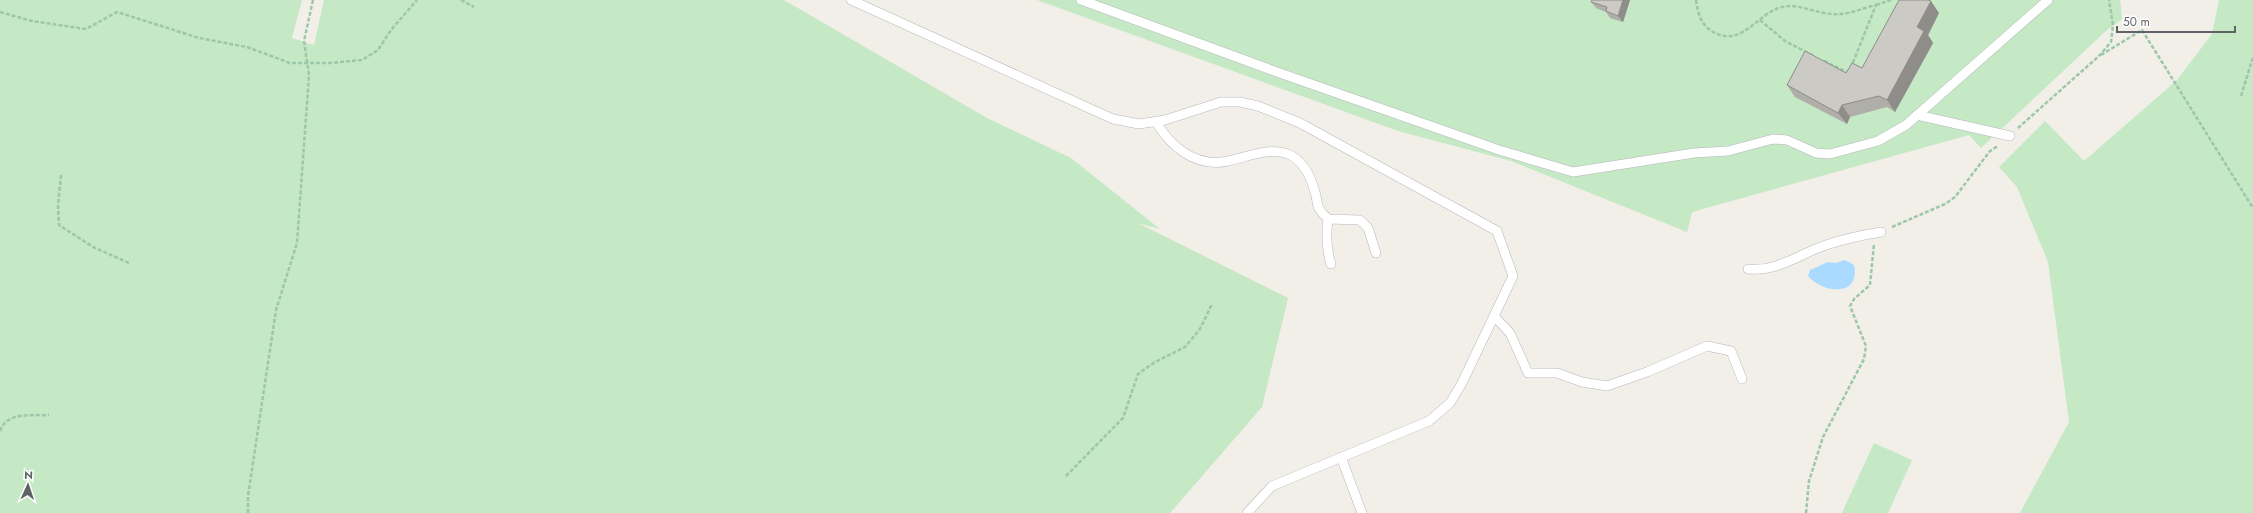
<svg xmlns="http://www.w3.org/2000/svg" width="2253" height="513" viewBox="0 0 2253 513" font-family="Jost,sans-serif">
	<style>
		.green { fill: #c5e8c5 }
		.water { fill: #aadaff }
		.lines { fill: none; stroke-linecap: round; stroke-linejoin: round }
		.lane-casing { stroke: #b5b8bc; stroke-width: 10 }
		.path { stroke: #9cc7a9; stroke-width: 2.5; stroke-dasharray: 4 2; stroke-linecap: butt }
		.lane { stroke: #fff; stroke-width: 9 }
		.wall { fill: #afaea9 }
		.shaded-wall { fill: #8f8d8a }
		.building { fill: #cccac5; stroke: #8f8d8a }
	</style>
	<rect width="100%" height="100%" fill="#f1efe8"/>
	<g class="green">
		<path d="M0,0H302L292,38L314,45L324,0H784L987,118L1071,158L1160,229L1138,223L1288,298L1262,407L1170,513H0Z"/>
		<path d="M1037,0H2120L2122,19L2106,31L1981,148L1969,135L1692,212L1687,232L1511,161L1398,131Z"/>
		<path d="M2219,0H2253V513H2020L2069,422L2048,262L2017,187L1999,167L2045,121L2084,161L2176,81L2212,34Z"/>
		<path d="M1874,443L1912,460L1888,513H1842Z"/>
	</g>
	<path class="water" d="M1845,260L1854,265C1861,297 1823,294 1808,276L1810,270L1828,262L1835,263Z"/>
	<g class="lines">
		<g class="lane-casing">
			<g id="lane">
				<path d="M851,0L1113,119L1139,124L1165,120L1221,102H1240L1258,106L1300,123L1497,231L1513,276L1462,383L1450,403L1429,421L1272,486L1247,513"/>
				<path d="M1081,0L1277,72L1499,150L1573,172L1694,153L1728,151L1773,139L1787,140L1816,153L1830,154L1878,141L1906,125L2048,0"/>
				<path d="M1917,115L2010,136"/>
				<path d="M1156,122C1171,147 1196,168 1228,161C1247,157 1268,147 1288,154C1305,161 1312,179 1316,196C1317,200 1317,207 1320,210C1322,214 1326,216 1328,219L1360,220L1368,228L1376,253"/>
				<path d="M1328,219C1326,235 1326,249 1331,264"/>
				<path d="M1748,269C1778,272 1799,254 1826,245C1844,239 1862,235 1881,232"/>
				<path d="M1494,316L1510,333L1528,373H1557L1582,382L1607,386L1647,372L1707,346L1731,351L1742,379"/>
				<path d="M1341,457L1362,513"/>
			</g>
		</g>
		<g class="path">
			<path d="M461,0L474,7"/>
			<path d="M1696,0C1698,14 1701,26 1715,33C1745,48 1761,6 1789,6C1803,6 1817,13 1831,14C1846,16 1863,8 1876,5L1852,65"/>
			<path d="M1876,5L1891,0"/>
			<path d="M0,12L32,21L86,29L117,12L199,38L247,47L290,63H330L362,60L378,50L391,30L417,0"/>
			<path d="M1760,20L1785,41L1814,56"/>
			<path d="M2101,55L2142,30L2253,208"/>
			<path d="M1824,61L1849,73"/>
			<path d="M2241,96L2253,57"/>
			<path d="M2018,128L2099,56L2111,42L2113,25L2109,0"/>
			<path d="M61,175L58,205L59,225L93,247L129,263"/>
			<path d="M1892,227L1945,204L1955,197L1990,151L1998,146"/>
			<path d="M0,431C7,411 32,416 49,415"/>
			<path d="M1066,476L1123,418L1138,374L1155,362L1185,347L1200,329L1212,304"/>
			<path d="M248,513V496L276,310L297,243L309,75L304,41L313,0"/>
			<path d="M1806,513L1809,481L1823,437L1864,359L1866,346L1850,306L1854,299L1870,285L1874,244"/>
		</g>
		<use href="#lane" class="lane"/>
	</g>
	<g class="wall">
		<path d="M1630,0L1623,22L1610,18L1606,12L1596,8L1591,2Z"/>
		<path d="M1939,13L1928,35L1933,43L1895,112L1887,107L1850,117L1847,124L1795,97L1787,85L1846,73L1862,68Z"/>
	</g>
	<g class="shaded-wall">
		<path d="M1623,0H1630L1623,22L1618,16Z"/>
		<path d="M1931,1L1939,13L1928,35L1933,43L1895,112L1887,100L1917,27Z"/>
		<path d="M1842,105L1850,117L1847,124L1838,113Z"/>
	</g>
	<g class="building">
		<path d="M1592,0H1623L1618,16L1606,11L1607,7L1591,2Z"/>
		<path d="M1899,0H1928L1931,1L1917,27L1924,31L1887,100L1879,96L1842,105L1838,113L1787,85L1805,51L1846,73L1852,63L1862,68Z"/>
	</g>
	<g transform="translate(28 485) rotate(3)" stroke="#ffffff" stroke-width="3" paint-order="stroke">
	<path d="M0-3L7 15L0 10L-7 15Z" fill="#5f6368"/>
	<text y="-6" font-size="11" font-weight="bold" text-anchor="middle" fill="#5f6368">N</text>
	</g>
	<path d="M2117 26v6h118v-6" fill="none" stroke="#5f6368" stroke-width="2"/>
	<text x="2123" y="26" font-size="12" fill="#5f6368" stroke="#ffffff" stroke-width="3" paint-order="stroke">50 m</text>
</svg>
